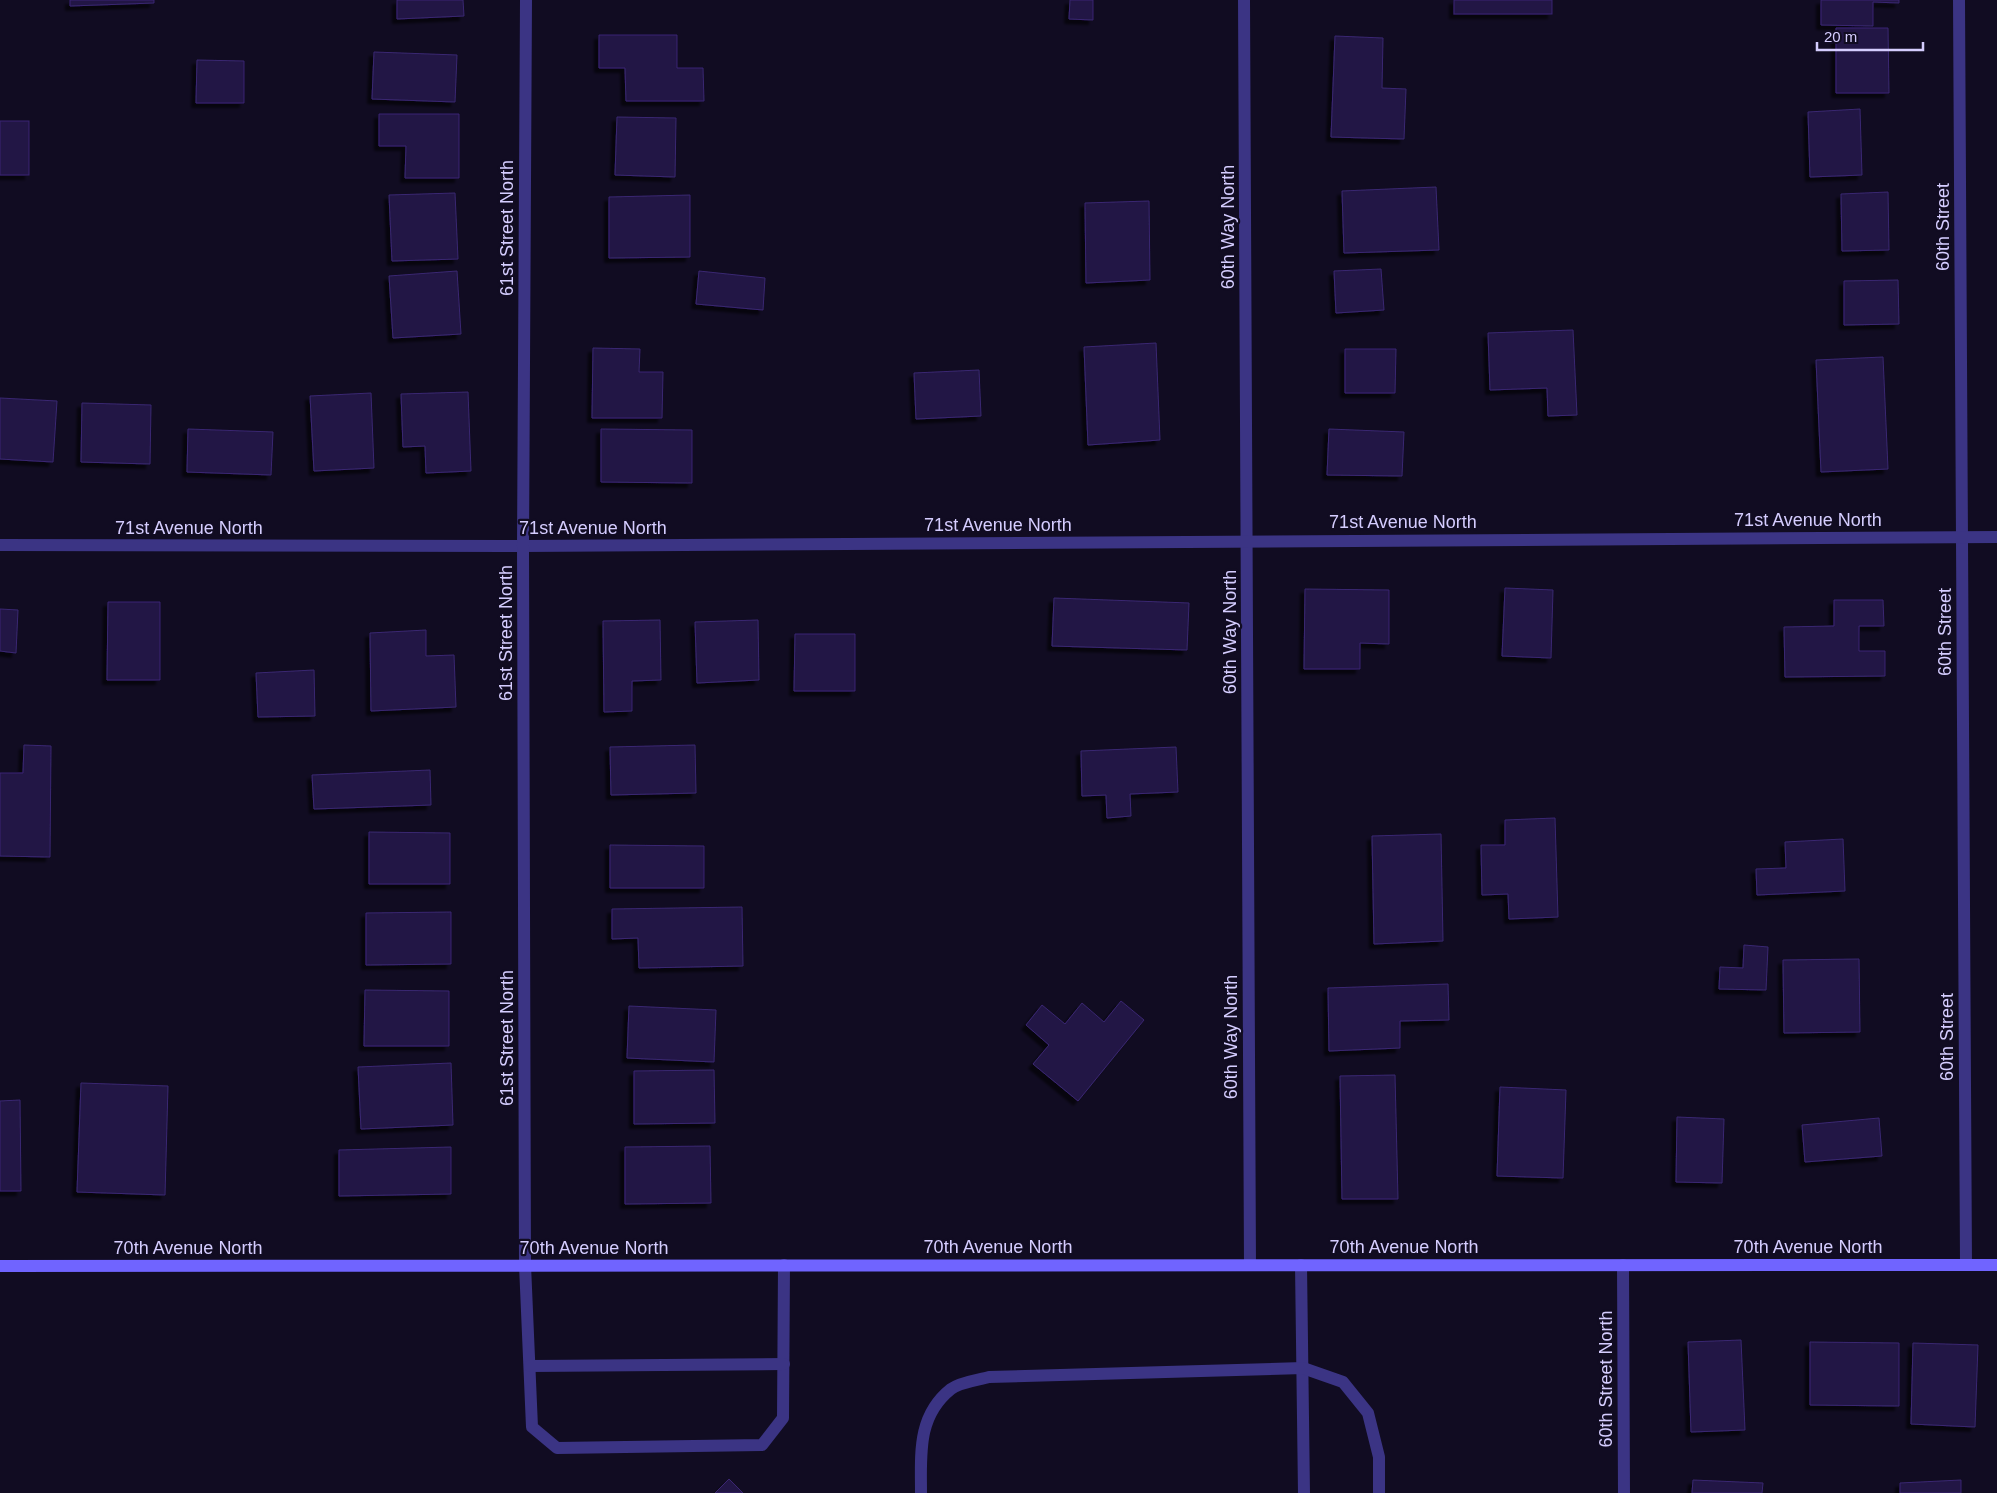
<svg xmlns="http://www.w3.org/2000/svg" width="1997" height="1493" viewBox="0 0 1997 1493" font-family="Helvetica,sans-serif">
	<style>
		.building { fill: #221744; stroke: #3a2772; filter: url(#shadow) }
		.lines { fill: none; stroke-linecap: round; stroke-linejoin: round }
		.lane { stroke: #3b3484; stroke-width: 12 }
		.street { stroke: #3b3484; stroke-width: 12 }
		.secondary { stroke: #7064ff; stroke-width: 12 }
		.labels { text-anchor: middle; stroke-width: 4.5; stroke-linejoin: round; paint-order: stroke }
		.street-label { font-size: 18px; fill: #d5cdff; stroke: #110c22 }
	</style>
	<defs>
		<filter id="shadow"><feDropShadow dx="-4.5" dy="4.5" stdDeviation="1" flood-color="#0009"/></filter>
	</defs>
	<rect width="100%" height="100%" fill="#110c22"/>
	<g class="building">
		<path d="M70,0H154V3L70,6Z"/>
		<path d="M397,0H463L464,16L397,19Z"/>
		<path d="M1070,0H1093V20L1069,19Z"/>
		<rect x="1454" y="0" width="98" height="14"/>
		<path d="M1821,0H1899V3L1873,2V26L1821,25Z"/>
		<path d="M1836,28H1888L1889,93H1836Z"/>
		<path d="M599,35H677V68H703L704,101H626L625,68H599Z"/>
		<path d="M1335,36L1383,38L1382,88L1406,89L1404,139L1331,137Z"/>
		<path d="M374,52L457,55L455,102L372,99Z"/>
		<path d="M197,60L244,61V103H196Z"/>
		<path d="M1860,109L1862,175L1810,177L1808,112Z"/>
		<path d="M379,114H459V178H405L406,146H379Z"/>
		<path d="M617,117L676,118L675,177L615,175Z"/>
		<rect x="0" y="121" width="29" height="54"/>
		<path d="M1436,187L1439,250L1344,253L1342,191Z"/>
		<path d="M1888,192L1889,250L1842,251L1841,194Z"/>
		<path d="M455,193L458,259L392,261L389,195Z"/>
		<path d="M690,195V257L609,258V197Z"/>
		<path d="M1149,201L1150,280L1086,283L1085,203Z"/>
		<path d="M1381,269L1384,310L1336,313L1334,271Z"/>
		<path d="M457,271L461,334L393,338L389,276Z"/>
		<path d="M699,271L765,278L763,310L696,304Z"/>
		<path d="M1898,280L1899,324L1844,325V281Z"/>
		<path d="M1573,330L1577,415L1548,416L1547,388L1490,390L1488,333Z"/>
		<path d="M1156,343L1160,440L1088,445L1084,347Z"/>
		<path d="M593,348L640,349L639,372H663L662,418H592Z"/>
		<path d="M1345,349H1396L1395,393H1345Z"/>
		<path d="M1883,357L1888,469L1821,472L1816,360Z"/>
		<path d="M979,370L981,416L916,419L914,373Z"/>
		<path d="M468,392L471,471L426,473L425,446L403,447L401,394Z"/>
		<path d="M371,393L374,468L314,471L310,396Z"/>
		<path d="M0,398L57,401L53,462L0,459Z"/>
		<path d="M82,403L151,405L150,464L81,462Z"/>
		<path d="M188,429L273,432L271,475L187,472Z"/>
		<path d="M601,429L692,430V483L601,482Z"/>
		<path d="M1329,429L1404,432L1402,476L1327,475Z"/>
		<path d="M1505,588L1553,590L1551,658L1502,656Z"/>
		<path d="M1305,589L1389,590V644L1360,643V669H1304Z"/>
		<path d="M1054,598L1189,603L1187,650L1052,646Z"/>
		<path d="M1834,600H1883L1884,626H1859V651H1885V676L1785,677L1784,627L1834,626Z"/>
		<path d="M108,602H160V680H107Z"/>
		<path d="M0,609L18,610L16,653L0,651Z"/>
		<path d="M660,620L661,680L632,681V711L604,712L603,621Z"/>
		<path d="M758,620L759,680L697,683L695,622Z"/>
		<path d="M426,630V656L454,655L456,707L371,711L370,633Z"/>
		<path d="M795,634H855V691H794Z"/>
		<path d="M314,670L315,716L258,717L256,673Z"/>
		<path d="M24,745L51,746L50,857L0,856V773H23Z"/>
		<path d="M695,745L696,793L611,795L610,747Z"/>
		<path d="M1176,747L1178,792L1130,794L1131,816L1107,818L1106,795L1082,796L1081,751Z"/>
		<path d="M430,770L431,805L314,809L312,775Z"/>
		<path d="M1555,818L1558,917L1509,919L1508,894L1482,895L1481,845H1505V820Z"/>
		<path d="M369,832L450,833V884H369Z"/>
		<path d="M1441,834L1443,941L1374,944L1372,836Z"/>
		<path d="M1843,839L1845,891L1757,895L1756,869L1786,868L1785,842Z"/>
		<path d="M610,845L704,846V888H610Z"/>
		<path d="M742,907L743,966L639,968L638,938L612,939V909Z"/>
		<path d="M451,912V964L366,965V913Z"/>
		<path d="M1744,945L1768,947L1766,990L1719,989L1720,967L1743,968Z"/>
		<path d="M1859,959L1860,1032L1784,1033L1783,960Z"/>
		<path d="M1448,984L1449,1020L1400,1021V1048L1329,1051L1328,988Z"/>
		<path d="M365,990L449,991V1046H364Z"/>
		<path d="M1121,1001L1144,1020L1078,1101L1033,1064L1049,1045L1026,1025L1042,1005L1065,1024L1082,1003L1104,1022Z"/>
		<path d="M629,1006L716,1010L714,1062L627,1058Z"/>
		<path d="M451,1063L453,1125L361,1129L358,1067Z"/>
		<path d="M714,1070L715,1123L634,1124V1071Z"/>
		<path d="M1395,1075L1398,1199H1342L1340,1076Z"/>
		<path d="M81,1083L168,1086L165,1195L77,1192Z"/>
		<path d="M1500,1087L1566,1090L1563,1178L1497,1176Z"/>
		<path d="M20,1100L21,1191H0V1101Z"/>
		<path d="M1677,1117L1724,1119L1722,1183L1676,1182Z"/>
		<path d="M1879,1118L1882,1156L1805,1162L1802,1125Z"/>
		<path d="M710,1146L711,1203L625,1204V1147Z"/>
		<path d="M451,1147V1194L339,1196V1150Z"/>
		<path d="M1741,1340L1745,1430L1691,1432L1688,1342Z"/>
		<path d="M1810,1342L1899,1343V1406L1810,1405Z"/>
		<path d="M1913,1343L1978,1345L1975,1427L1911,1424Z"/>
		<path d="M729,1479L743,1493H715Z"/>
		<path d="M1693,1480L1763,1483L1762,1493H1692Z"/>
		<path d="M1961,1480V1493H1900V1483Z"/>
	</g>
	<g class="lines">
		<g class="lane">
			<path d="M525,1265L532,1427L557,1448L762,1445L783,1418L784,1265"/>
			<path d="M1301,1265L1304,1493"/>
			<path d="M530,1366L784,1364"/>
			<path d="M921,1493C921,1454 917,1416 951,1389C960,1382 978,1380 989,1377L1303,1368L1343,1382L1368,1413L1379,1457V1493"/>
		</g>
		<g class="street">
			<path d="M1244,0L1250,1265"/>
			<path d="M1959,0L1966,1264"/>
			<path d="M0,545L523,546L1997,537"/>
			<path d="M525,1265L523,546L526,0"/>
			<path d="M1623,1265L1624,1493"/>
		</g>
		<path class="secondary" d="M0,1266L1997,1265"/>
	</g>
	<g class="labels">
		<g class="street-label">
			<text transform="translate(1228 227) rotate(-90)" y="6">60th Way North</text>
			<text transform="translate(1943 227) rotate(-90)" y="6">60th Street</text>
			<text transform="translate(507 228) rotate(-90)" y="6">61st Street North</text>
			<text x="1808" y="526">71st Avenue North</text>
			<text x="1403" y="528">71st Avenue North</text>
			<text x="998" y="531">71st Avenue North</text>
			<text x="189" y="534">71st Avenue North</text>
			<text x="593" y="534">71st Avenue North</text>
			<text transform="translate(1230 632) rotate(-90)" y="6">60th Way North</text>
			<text transform="translate(1945 632) rotate(-90)" y="6">60th Street</text>
			<text transform="translate(506 633) rotate(-90)" y="6">61st Street North</text>
			<text transform="translate(1231 1037) rotate(-90)" y="6">60th Way North</text>
			<text transform="translate(1947 1037) rotate(-90)" y="6">60th Street</text>
			<text transform="translate(507 1038) rotate(-90)" y="6">61st Street North</text>
			<text x="998" y="1253">70th Avenue North</text>
			<text x="1404" y="1253">70th Avenue North</text>
			<text x="1808" y="1253">70th Avenue North</text>
			<text x="188" y="1254">70th Avenue North</text>
			<text x="594" y="1254">70th Avenue North</text>
			<text transform="translate(1606 1379) rotate(-90)" y="6">60th Street North</text>
		</g>
	</g>
	<path d="M1817 42v8h106v-8" fill="none" stroke="#d5cdff" stroke-width="2.5"/>
	<text x="1824" y="42" font-size="15" fill="#d5cdff" stroke="#110c22" stroke-width="4" paint-order="stroke">20 m</text>
</svg>
